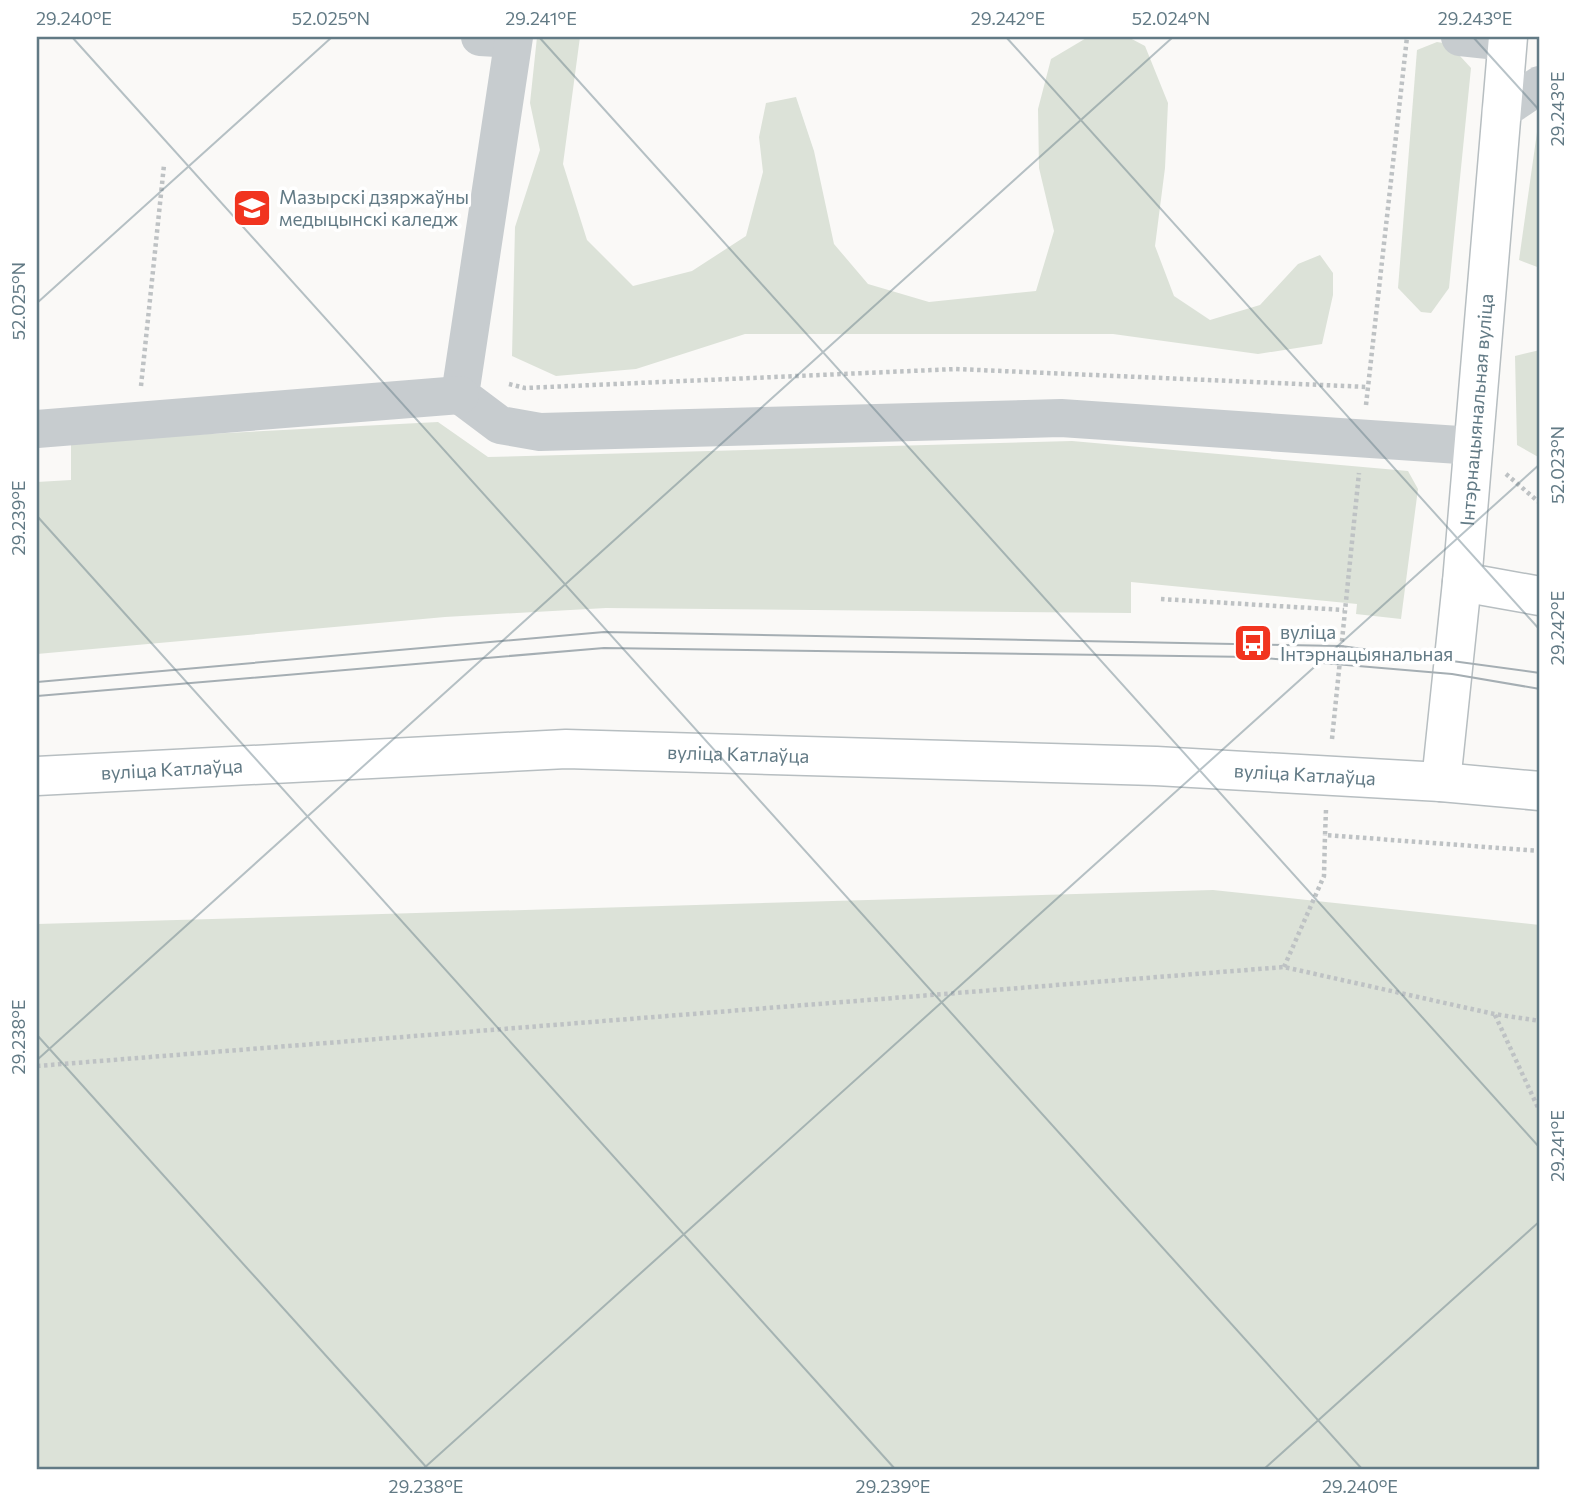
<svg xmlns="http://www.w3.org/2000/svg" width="1577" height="1506" viewBox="0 0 1577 1506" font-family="Commissioner,sans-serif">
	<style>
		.green { fill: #dce2d8 }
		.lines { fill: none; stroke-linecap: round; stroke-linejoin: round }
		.major-casing { stroke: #b7bec1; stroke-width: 41 }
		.path { stroke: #bec2c4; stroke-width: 4.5; stroke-dasharray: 3.5 3.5; stroke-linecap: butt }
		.minor { stroke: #c7cccf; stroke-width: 38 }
		.major { stroke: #fff; stroke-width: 38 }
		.tram { stroke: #a5aeb3; stroke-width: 2 }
		.ticks { fill: none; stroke: #627a85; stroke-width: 2; stroke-opacity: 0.45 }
		.labels { text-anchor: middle; stroke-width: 7; stroke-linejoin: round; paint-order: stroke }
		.poi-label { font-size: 19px; fill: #627a85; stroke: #fff; text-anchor: start }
		.street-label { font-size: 19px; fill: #627a85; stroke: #fff }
		.neatline { fill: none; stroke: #627a85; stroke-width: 2.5 }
		.ticks-label { font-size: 18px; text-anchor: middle; fill: #627a85 }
	</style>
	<rect width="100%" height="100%" fill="#faf9f7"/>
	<g class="green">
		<path d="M537,37H580L563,164L587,240L633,286L692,271L746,236L763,172L759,137L766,103L796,97L814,151L834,244L868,284L929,302L1036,291L1054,231L1039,168L1038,109L1051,59L1088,37H1128L1145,46L1168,103L1165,168L1155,246L1174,296L1210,320L1260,305L1298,264L1320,255L1333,273V295L1322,344L1258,354L1113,334H745L636,369L556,376L512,356L515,227L540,150L530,103Z"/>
		<path d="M1437,42L1449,44L1471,68L1449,288L1431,313L1421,312L1398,288L1417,50Z"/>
		<path d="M1540,111V268L1519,260Z"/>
		<path d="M1540,350V458L1517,445L1515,356Z"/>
		<path d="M438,422L488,457L1072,441L1408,471L1418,489L1401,619L1356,614L1357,604L1131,582V613L606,608L445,617L37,654V482L71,480V441Z"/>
		<path d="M1213,890L1540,925V1469H37V924Z"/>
	</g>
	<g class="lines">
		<g class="major-casing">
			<g id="major">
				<path d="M1462,582L1540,596"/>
				<path id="s1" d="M37,776L566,749L1156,766L1441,782L1540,791"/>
				<path id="s2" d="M1441,782L1462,582L1508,37"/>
			</g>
		</g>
		<g class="path">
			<path d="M509,384L525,388L956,369L1368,387"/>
			<path d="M141,386L164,165"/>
			<path d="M1366,405L1407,37"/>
			<path d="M1506,474L1540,503"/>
			<path d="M1161,599L1344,610"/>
			<path d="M1332,739L1359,473"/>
			<path d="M1326,810L1325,835L1540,851"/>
			<path d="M1284,967L1324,876L1325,835"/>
			<path d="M1495,1015L1540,1112"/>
			<path d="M37,1066L1284,967L1494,1014L1540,1021"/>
		</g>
		<g class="minor">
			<path d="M480,37L513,39"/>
			<path d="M514,37L460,395L500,425L540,432L1061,418L1474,446"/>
			<path d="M1460,37L1507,42"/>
			<path d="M1501,111L1540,85"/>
			<path d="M37,429L460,395"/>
		</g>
		<use href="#major" class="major"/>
		<g class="tram">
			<path d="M37,682L604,632L1341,646L1540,673"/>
			<path d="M37,696L604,648L1253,657L1452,674L1540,689"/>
		</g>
	</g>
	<path class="ticks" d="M72,37L1362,1469M539,37L1540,1148M1006,37L1540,630M1473,37L1540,111M37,303L332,37M37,516L895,1469M37,1035L428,1469M37,1060L1173,37M423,1469L1540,464M1264,1469L1540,1221"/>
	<defs>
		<g id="university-square" transform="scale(2.0125)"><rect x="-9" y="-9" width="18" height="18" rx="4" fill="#f1341f" stroke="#fff"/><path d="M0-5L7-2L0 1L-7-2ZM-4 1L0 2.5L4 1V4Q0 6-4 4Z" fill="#fff"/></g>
		<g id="bus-square" transform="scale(2.0125)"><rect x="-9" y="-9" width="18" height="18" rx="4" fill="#f1341f" stroke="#fff"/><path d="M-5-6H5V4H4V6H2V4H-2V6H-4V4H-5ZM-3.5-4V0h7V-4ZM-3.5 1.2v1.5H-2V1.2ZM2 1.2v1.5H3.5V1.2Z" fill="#fff"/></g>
	</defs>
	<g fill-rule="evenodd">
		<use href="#university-square" x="252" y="208"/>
		<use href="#bus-square" x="1253" y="643"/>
	</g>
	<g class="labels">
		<g class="poi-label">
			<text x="279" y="204">Мазырскі дзяржаўны<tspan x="279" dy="22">медыцынскі каледж</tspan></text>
			<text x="1280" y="639">вуліца<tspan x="1280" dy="22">Інтэрнацыянальная</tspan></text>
		</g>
		<g class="street-label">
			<text dy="7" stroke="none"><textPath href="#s2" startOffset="374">Інтэрнацыянальная вуліца</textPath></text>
			<text dy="7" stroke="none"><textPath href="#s1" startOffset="702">вуліца Катлаўца</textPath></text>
			<text dy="7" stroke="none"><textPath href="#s1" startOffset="135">вуліца Катлаўца</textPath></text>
			<text dy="7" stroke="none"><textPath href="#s1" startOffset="1269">вуліца Катлаўца</textPath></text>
		</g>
	</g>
	<rect width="1577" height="1506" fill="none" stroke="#ffffff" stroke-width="77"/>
	<rect x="38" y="38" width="1500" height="1430" class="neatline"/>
	<g class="ticks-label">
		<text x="74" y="25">29.240°E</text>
		<text x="331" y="25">52.025°N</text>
		<text x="541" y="25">29.241°E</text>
		<text x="1008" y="25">29.242°E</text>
		<text x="1171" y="25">52.024°N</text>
		<text x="1475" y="25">29.243°E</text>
		<text transform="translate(1558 109) rotate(-90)" y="6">29.243°E</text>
		<text transform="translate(19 301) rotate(-90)" y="6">52.025°N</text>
		<text transform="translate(1558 465) rotate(-90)" y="6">52.023°N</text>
		<text transform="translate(19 518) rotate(-90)" y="6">29.239°E</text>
		<text transform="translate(1558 628) rotate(-90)" y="6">29.242°E</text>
		<text transform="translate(19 1037) rotate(-90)" y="6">29.238°E</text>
		<text transform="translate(1558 1146) rotate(-90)" y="6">29.241°E</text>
		<text x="426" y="1493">29.238°E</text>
		<text x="893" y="1493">29.239°E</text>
		<text x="1360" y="1493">29.240°E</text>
	</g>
</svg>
